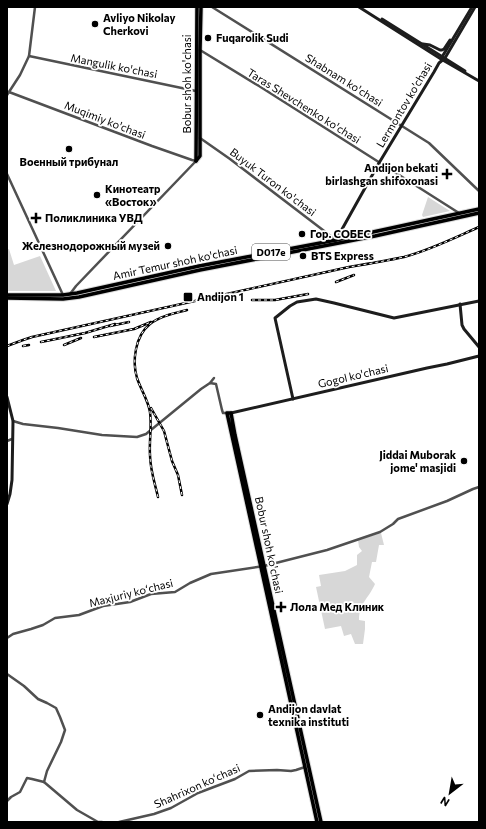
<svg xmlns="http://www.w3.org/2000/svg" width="486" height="829" viewBox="0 0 486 829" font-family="Commissioner,sans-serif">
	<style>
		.green { fill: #d7d7d7 }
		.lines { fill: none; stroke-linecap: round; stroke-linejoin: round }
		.primary-casing { stroke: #dbdbdb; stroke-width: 5.5 }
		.tertiary { stroke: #505050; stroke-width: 2.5 }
		.secondary { stroke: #1d1d1d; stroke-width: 3 }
		.primary { stroke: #000; stroke-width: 3.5 }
		.rail-casing { stroke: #000; stroke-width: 2.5 }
		.rail { stroke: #fff; stroke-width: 1; stroke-dasharray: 3; stroke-linecap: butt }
		.poi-dot { fill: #000; stroke: #fff; stroke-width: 1.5 }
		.labels { text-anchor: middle; stroke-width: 3.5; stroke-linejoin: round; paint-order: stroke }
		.shield { fill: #fff; stroke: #4c4c4c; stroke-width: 1 }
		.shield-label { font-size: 10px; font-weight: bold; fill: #000 }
		.poi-label { font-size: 11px; font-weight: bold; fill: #000; stroke: #fff; text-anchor: start }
		.street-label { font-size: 11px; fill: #000; stroke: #fff }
	</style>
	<rect width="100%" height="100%" fill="#fff"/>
	<g class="green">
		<path d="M428,197L450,211L423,217L422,215Z"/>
		<path d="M9,249L14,265L40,256L56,291H7V250Z"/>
		<path d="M381,533L384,545H379L376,562H372L369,577L375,584C369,598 359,603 359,620L365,621V629L363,644H355L351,634L344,636L341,626L325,629L316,587L321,586L319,575L345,571L357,565V555L362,551L359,547L358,540Z"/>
	</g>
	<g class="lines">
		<g class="primary-casing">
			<g id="primary">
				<path d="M196,161L200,156V50L201,7"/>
				<path d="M196,161L197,7"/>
				<path d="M7,295H63L77,293L199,266L336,240L479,209"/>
				<path d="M7,298L63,299L79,297L200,270L375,236L479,213"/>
				<path d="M317,822L227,413H231L235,435L321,822"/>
			</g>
		</g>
		<g class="tertiary">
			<path d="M212,7L429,143L479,191"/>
			<path d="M200,50L259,86L459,213"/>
			<path d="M29,56L196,91"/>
			<path d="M9,92L152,146L192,160L196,161"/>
			<path d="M7,95L20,75L29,56L35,7"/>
			<path d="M200,138L230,159L336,240"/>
			<path d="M7,174L63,295"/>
			<path d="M70,294L76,286L196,161"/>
			<path d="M210,383L214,378"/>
			<path d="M13,421L23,424L58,428L102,435L137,437L146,434L201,389L210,383L216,384L222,410L223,413H227"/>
			<path d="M7,441L12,439"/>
			<path d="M7,638L13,634L31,629L43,625L55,618L79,615L103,606L130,602L151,594L175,592L190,583L211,574L264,566L327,550L380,532L393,524L398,519L447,501L473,489L479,487"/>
			<path d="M7,674L24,686L38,699L47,703L56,708L60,717L65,730L61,742L47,771L44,782"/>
			<path d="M7,801L11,797L20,792L27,778L32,779L44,782L77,810L98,822H102"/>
			<path d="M119,822L154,814L171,808L198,793L235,779L249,771L277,770L291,771L296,770L305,767"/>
		</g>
		<g class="secondary">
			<path d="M359,7L441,59L479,81"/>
			<path d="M382,19L465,71"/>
			<path d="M423,44L430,45L440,50H442L444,49L450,40"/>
			<path d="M442,57L472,7"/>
			<path d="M336,240L379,163L434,72L439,63L445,58L475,7"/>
			<path d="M460,304L462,325L464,329L479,347"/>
			<path d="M7,397L13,421L12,480L10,494L7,504"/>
			<path d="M293,399L275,318L290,306L297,302L316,299L334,303L394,318L479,301"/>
			<path d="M231,413L427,368L447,364L479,356"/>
		</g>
		<use href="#primary" class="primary"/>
		<g class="rail-casing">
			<g id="rail">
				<path d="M336,282L354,275"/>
				<path d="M252,300H275L308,294"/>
				<path d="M110,326L129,322"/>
				<path d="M94,337L134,329L151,322"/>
				<path d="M41,342L85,333L115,324"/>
				<path d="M64,345L81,338"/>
				<path d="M7,346L23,340L32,337L349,267C367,264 385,261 404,257C430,250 454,238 479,227"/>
				<path d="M23,346L29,345"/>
				<path d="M151,408L164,431L172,461L178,475L182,495"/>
				<path d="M158,497C155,484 150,469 150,455C149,441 152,427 150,412C148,400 141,390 137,378C132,361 135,336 150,324C160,316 175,313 187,310"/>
			</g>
		</g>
		<use href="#rail" class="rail"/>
	</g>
	<g class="poi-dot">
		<circle cx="95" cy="24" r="4"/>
		<circle cx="208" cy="38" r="4"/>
		<circle cx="69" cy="149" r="4"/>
		<path d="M445 168h4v4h4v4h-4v4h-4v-4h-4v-4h4z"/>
		<circle cx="97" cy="195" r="4"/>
		<path d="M34 212h4v4h4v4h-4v4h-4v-4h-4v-4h4z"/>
		<circle cx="302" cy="234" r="4"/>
		<circle cx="168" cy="246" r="4"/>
		<circle cx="303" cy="256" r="4"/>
		<rect x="183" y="292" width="10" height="10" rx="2"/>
		<circle cx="464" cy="461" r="4"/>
		<path d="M279 601h4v4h4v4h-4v4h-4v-4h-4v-4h4z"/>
		<circle cx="260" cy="715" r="4"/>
	</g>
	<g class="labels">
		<rect class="shield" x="252" y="244" width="38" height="16" rx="3"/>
		<g class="shield-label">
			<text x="271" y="256">D017e</text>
		</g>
		<g class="poi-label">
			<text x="103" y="22">Avliyo Nikolay<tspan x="103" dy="13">Cherkovi</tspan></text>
			<text x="216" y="42">Fuqarolik Sudi</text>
			<text x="69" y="166" text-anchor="middle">Военный трибунал</text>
			<text x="438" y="172" text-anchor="end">Аndijon bekati<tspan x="438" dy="13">birlashgan shifoxonasi</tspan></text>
			<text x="105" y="193">Кинотеатр<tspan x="105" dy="13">«Восток»</tspan></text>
			<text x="45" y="222">Поликлиника УВД</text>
			<text x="310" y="238">Гор. СОБЕС</text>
			<text x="160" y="250" text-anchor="end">Железнодорожный музей</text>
			<text x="311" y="260">BTS Express</text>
			<text x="197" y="301">Andijon 1</text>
			<text x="456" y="459" text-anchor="end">Jiddai Muborak<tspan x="456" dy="13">jome' masjidi</tspan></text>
			<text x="290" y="611">Лола Мед Клиник</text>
			<text x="268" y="713">Andijon davlat<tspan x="268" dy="13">texnika instituti</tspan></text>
		</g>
		<g class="street-label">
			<text transform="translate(114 66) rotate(11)" y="4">Mangulik ko'chasi</text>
			<text transform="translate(344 80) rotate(32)" y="4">Shabnam ko'chasi</text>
			<text transform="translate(187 84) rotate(-90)" y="4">Bobur shoh ko'chasi</text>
			<text transform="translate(404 105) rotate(-59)" y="4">Lermontov ko’chasi</text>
			<text transform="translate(304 106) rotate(32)" y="4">Taras Shevchenko ko'chasi</text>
			<text transform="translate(105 120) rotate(21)" y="4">Muqimiy ko'chasi</text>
			<text transform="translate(273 182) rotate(37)" y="4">Buyuk Turon ko'chasi</text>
			<text transform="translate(175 263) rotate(-12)" y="4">Amir Temur shoh ko'chasi</text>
			<text transform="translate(353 376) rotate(-13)" y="4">Gogol ko'chasi</text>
			<text transform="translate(269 545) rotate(78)" y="4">Bobur shoh ko'chasi</text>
			<text transform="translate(131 593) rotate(-14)" y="4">Maxjuriy koʻchasi</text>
			<text transform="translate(197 786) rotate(-24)" y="4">Shahrixon koʻchasi</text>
		</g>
	</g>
	<rect width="486" height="829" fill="none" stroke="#000000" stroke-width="16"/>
	<g transform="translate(450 793) rotate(211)" stroke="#ffffff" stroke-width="3" paint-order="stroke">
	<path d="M0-3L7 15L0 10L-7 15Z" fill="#000000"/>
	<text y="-6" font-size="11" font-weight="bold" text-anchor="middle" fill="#000000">N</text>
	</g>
</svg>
